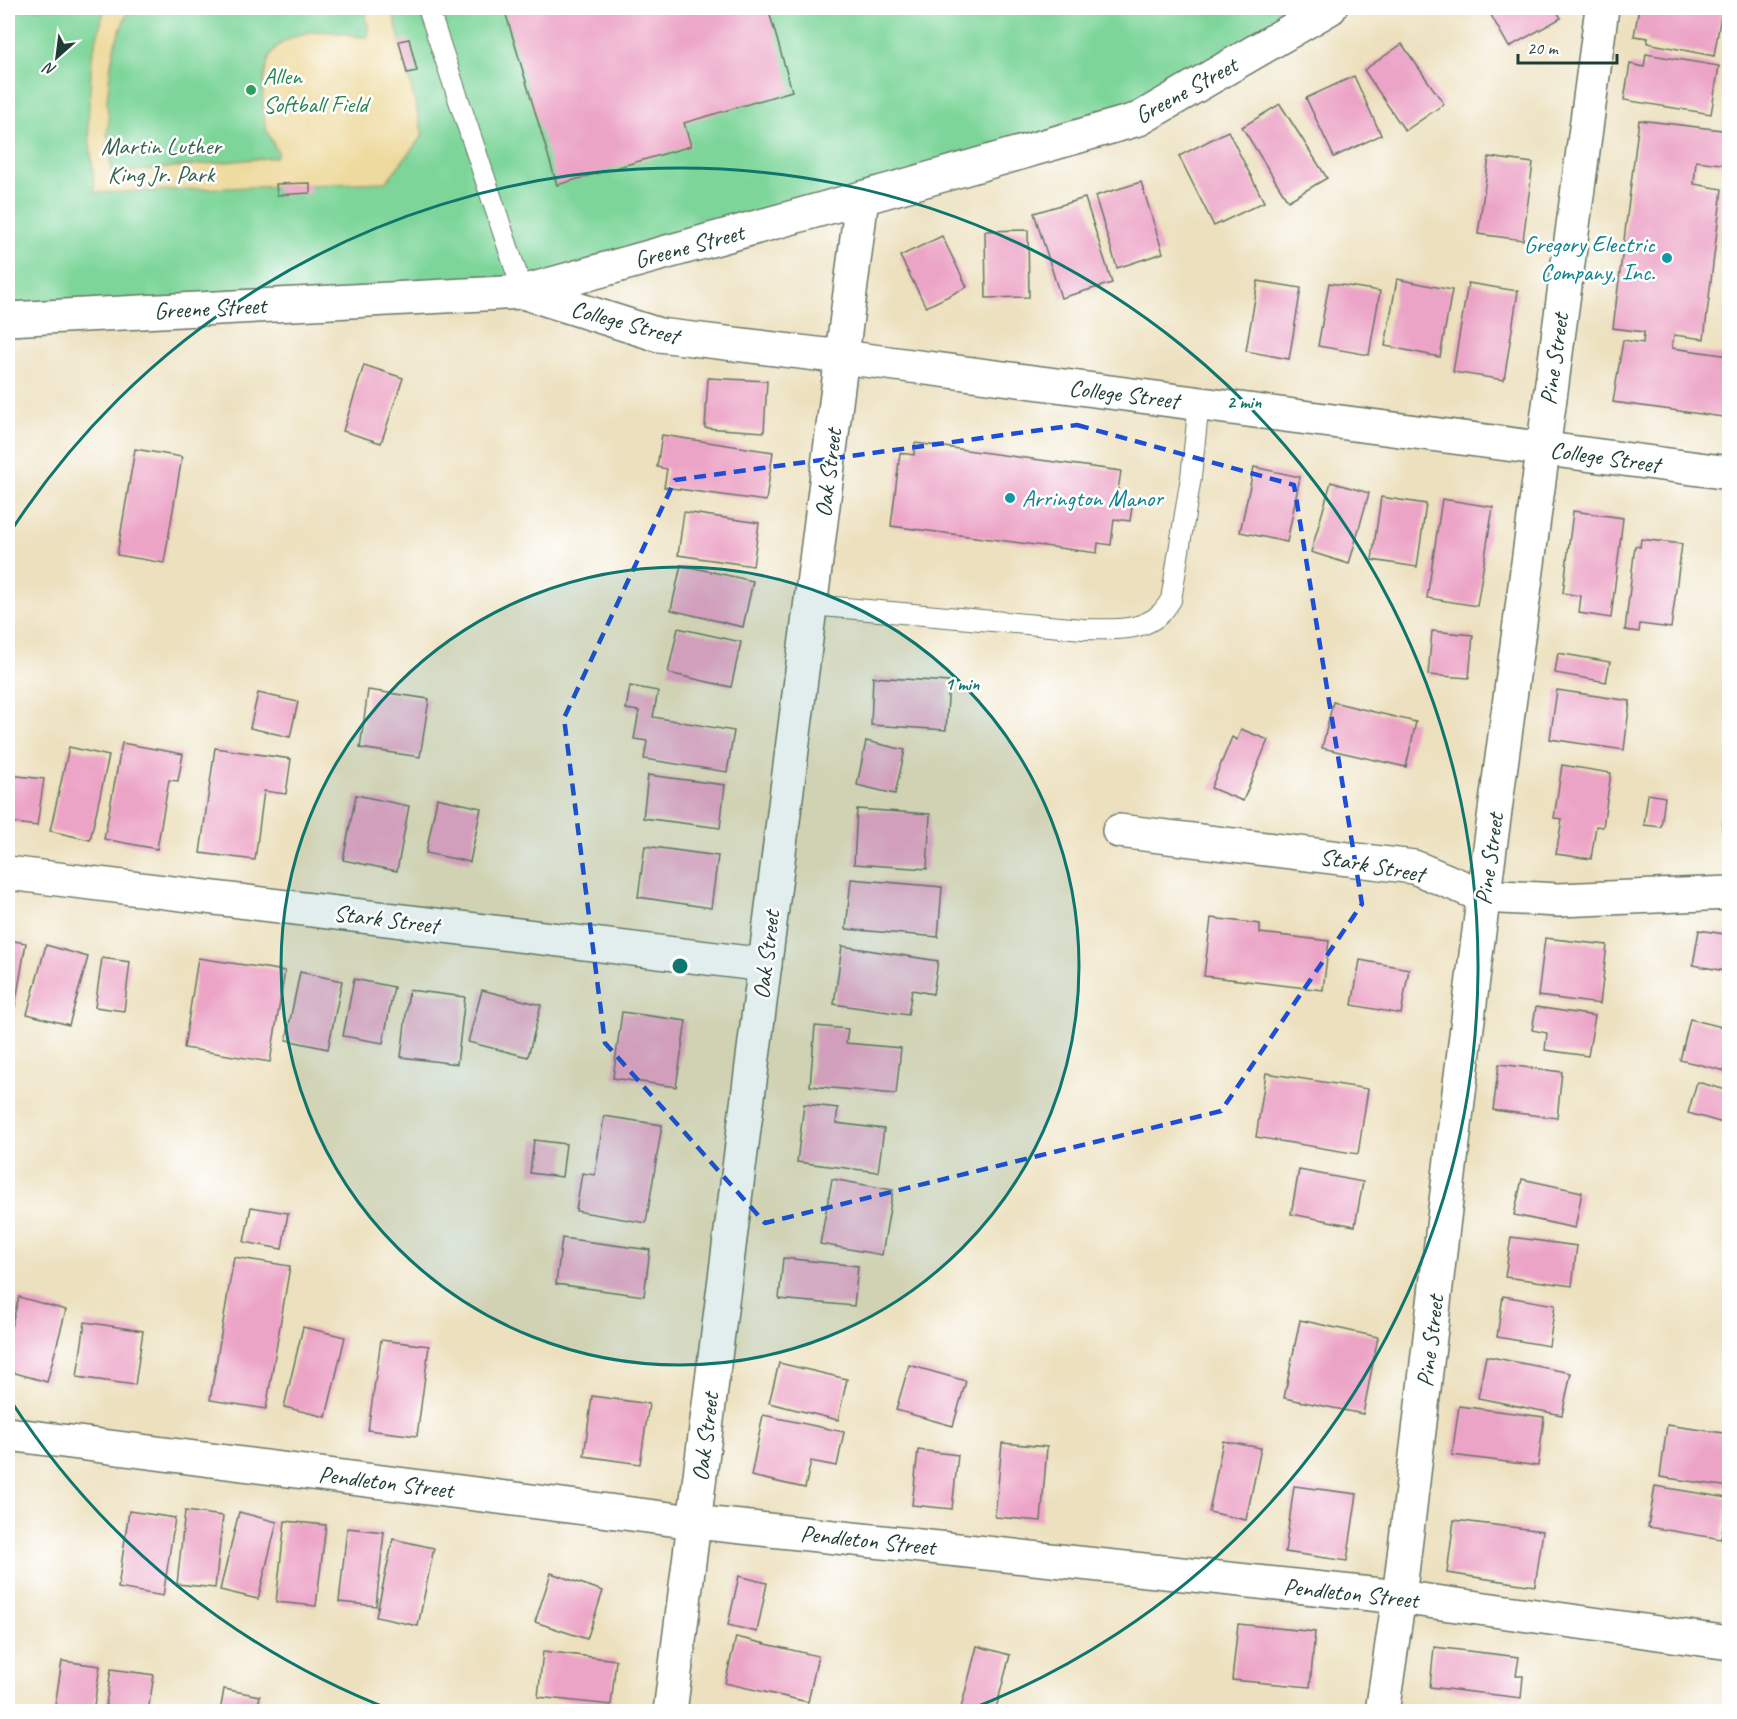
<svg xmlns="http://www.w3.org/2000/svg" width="1737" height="1719" viewBox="0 0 1737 1719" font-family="Caveat,sans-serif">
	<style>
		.green { fill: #7dd59a; stroke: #4e8967; stroke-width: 1.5 }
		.sand { fill: #eeda9e; stroke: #868c69; stroke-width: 1.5 }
		.building { fill: #eca4c6 }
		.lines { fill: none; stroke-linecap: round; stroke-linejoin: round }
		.service-casing { stroke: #677664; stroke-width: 22 }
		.minor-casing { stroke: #677664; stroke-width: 36 }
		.tertiary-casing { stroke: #677664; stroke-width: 36 }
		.service { stroke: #fff; stroke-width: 20 }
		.minor { stroke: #fff; stroke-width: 33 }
		.tertiary { stroke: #fff; stroke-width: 33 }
		.marked { fill: none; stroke: #1d4ed8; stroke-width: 4.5; stroke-dasharray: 12 8; stroke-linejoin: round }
		.ring { fill: none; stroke: #0f766e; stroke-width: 3 }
		.leisure-dot { fill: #2e9e5b; stroke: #fff; stroke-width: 2 }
		.culture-dot { fill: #0f9aa8; stroke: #fff; stroke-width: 2 }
		.labels { text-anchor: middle; stroke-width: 5; stroke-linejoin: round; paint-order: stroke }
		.leisure-label { font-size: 24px; fill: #27864d; stroke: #fff; text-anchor: start }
		.street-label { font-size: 24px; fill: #1f3d34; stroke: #fff }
		.park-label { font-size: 24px; fill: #36634e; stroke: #fff }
		.culture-label { font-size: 24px; fill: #0d838f; stroke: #fff; text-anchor: end }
		.centre { fill: #0f766e; stroke: #fff; stroke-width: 3 }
		.ring-label { font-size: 18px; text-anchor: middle; font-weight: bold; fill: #0f766e; stroke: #fff; stroke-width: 5; stroke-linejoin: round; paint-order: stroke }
	</style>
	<rect width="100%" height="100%" fill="#fff"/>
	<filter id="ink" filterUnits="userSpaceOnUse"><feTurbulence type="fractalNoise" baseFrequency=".0167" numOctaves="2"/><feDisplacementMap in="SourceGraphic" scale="12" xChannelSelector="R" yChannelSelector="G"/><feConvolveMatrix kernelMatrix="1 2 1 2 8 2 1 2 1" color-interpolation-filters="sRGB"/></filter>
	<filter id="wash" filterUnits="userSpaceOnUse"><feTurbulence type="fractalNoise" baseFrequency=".008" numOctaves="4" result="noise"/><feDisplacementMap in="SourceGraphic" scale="24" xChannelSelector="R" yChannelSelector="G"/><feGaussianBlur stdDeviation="1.35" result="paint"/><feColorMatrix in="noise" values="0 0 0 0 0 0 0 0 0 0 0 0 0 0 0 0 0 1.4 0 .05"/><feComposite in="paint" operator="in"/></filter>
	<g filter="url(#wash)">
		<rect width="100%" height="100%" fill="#ece0be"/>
		<path class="green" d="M8,8H1330L1139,119L523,292L8,319Z"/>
		<path class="sand" d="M105,8H129L115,44L111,65L107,101L109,121L107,133L110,143L111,170L115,173L276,157L278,153C274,145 269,137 266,128C261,109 261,68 273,51C280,42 295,36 305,33C325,28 346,35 366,37L369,34L365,8H392L423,135L386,182L95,193L88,123L92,56Z"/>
		<g id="blocks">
			<g class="building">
				<path d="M504,8H768L792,91L684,123L691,146L557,185Z"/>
				<path d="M1487,8H1555L1561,18L1509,47Z"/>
				<path d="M1639,8H1708L1722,10L1714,56L1647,43L1648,38L1634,36Z"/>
				<path d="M409,39L417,71L407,73L399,41Z"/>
				<path d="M1402,44L1444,104L1405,131L1364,70Z"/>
				<path d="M1646,54L1719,66L1711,114L1624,100L1630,64L1644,67Z"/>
				<path d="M1354,76L1381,135L1334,157L1306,98Z"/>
				<path d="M1280,104L1327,178L1288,201L1242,127Z"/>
				<path d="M1639,120L1730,131V165L1696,161L1694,184L1722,189L1704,339L1674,335L1672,348L1730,356V418L1613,402L1623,340L1643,343L1644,332L1613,328Z"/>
				<path d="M1228,131L1264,202L1214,226L1179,156Z"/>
				<path d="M1489,157L1533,163L1523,240L1478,234Z"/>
				<path d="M1141,182L1163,253L1117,268L1095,196Z"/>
				<path d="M310,183V193L277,195L276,184Z"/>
				<path d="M1085,198L1112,283L1061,298L1034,213Z"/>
				<path d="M1028,230L1029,297L986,298L985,231Z"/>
				<path d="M942,236L967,287L926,307L900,256Z"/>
				<path d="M1397,279L1452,290L1440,357L1385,346Z"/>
				<path d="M1258,281L1301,288L1289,359L1246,351Z"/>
				<path d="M1329,283L1380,291L1369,355L1318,346Z"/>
				<path d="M1468,283L1518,291L1504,380L1453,372Z"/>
				<path d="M364,365L403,378L381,443L343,431Z"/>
				<path d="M708,378L767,381L764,432L705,428Z"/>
				<path d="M662,435L773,452L766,501L664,487L667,469L657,467Z"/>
				<path d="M915,443L1121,471L1117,497L1133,499L1130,521L1114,519L1111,545L1098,543L1097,553L891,526L900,453L914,455Z"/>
				<path d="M135,449L182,457L164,563L117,555Z"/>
				<path d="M1254,467L1300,477L1287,542L1240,532Z"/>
				<path d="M1331,482L1369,493L1349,564L1311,552Z"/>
				<path d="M1381,497L1426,504L1417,567L1372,560Z"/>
				<path d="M1442,499L1493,507L1477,606L1427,598Z"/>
				<path d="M1573,511L1623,518L1611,618L1579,613L1581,596L1563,593Z"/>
				<path d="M684,512L759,523L753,566L678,555Z"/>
				<path d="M1641,539L1682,544L1671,628L1640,624L1639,632L1625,630L1635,546L1640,547Z"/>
				<path d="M681,565L753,581L743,627L671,610Z"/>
				<path d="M678,628L741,642L731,687L668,673Z"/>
				<path d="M1432,631L1473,635L1469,678L1428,675Z"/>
				<path d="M1558,653L1610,662L1606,682L1555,673Z"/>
				<path d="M873,677L949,682L946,730L871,725Z"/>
				<path d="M630,686L658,691L653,717L734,731L727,772L644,759L647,741L634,739L639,711L626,709Z"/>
				<path d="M368,690L429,699L420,757L360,748Z"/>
				<path d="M1557,690L1630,701L1624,750L1550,739Z"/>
				<path d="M258,693L298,702L290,737L250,728Z"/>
				<path d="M1333,702L1416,722L1406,767L1322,748Z"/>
				<path d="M1241,729L1268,740L1243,801L1211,788L1232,737L1237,740Z"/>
				<path d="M866,741L905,750L895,794L857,785Z"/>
				<path d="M122,743L183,754L178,781L169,780L157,849L104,839Z"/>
				<path d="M69,747L109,756L90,840L50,831Z"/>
				<path d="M215,748L291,759L286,794L264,791L255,860L200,853Z"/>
				<path d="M1562,765L1611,773L1603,827L1596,826L1591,859L1556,854L1562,819L1554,818Z"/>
				<path d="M9,775L44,779L37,826L8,822Z"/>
				<path d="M648,775L725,785L720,828L643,818Z"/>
				<path d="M1728,785L1730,786V831L1722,830Z"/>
				<path d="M1648,794L1665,797L1661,827L1644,825Z"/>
				<path d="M356,795L409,806L397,871L343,860Z"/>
				<path d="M437,798L481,808L470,862L426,853Z"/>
				<path d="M857,809L930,814L927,869L854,864Z"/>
				<path d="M645,846L718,856L711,908L638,897Z"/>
				<path d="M851,879L942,887L938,937L846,929Z"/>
				<path d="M1211,918L1260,924V933L1329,941L1323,990L1204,976Z"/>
				<path d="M1699,930L1730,935V972L1693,965Z"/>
				<path d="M1545,938L1607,945L1600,1004L1538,996Z"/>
				<path d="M8,940L26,943L9,1041H8Z"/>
				<path d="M46,945L88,957L69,1025L27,1014Z"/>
				<path d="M842,946L938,961L933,994L912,990L908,1015L834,1004Z"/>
				<path d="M102,958L130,962L124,1011L95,1007Z"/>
				<path d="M198,958L285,971L270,1062L184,1048Z"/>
				<path d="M1360,960L1409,969L1401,1014L1352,1005Z"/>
				<path d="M300,972L342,981L328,1049L286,1040Z"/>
				<path d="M354,979L394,987L383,1043L343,1036Z"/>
				<path d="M409,990L465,997L457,1064L401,1057Z"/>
				<path d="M482,990L541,1005L528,1057L468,1042Z"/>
				<path d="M1536,1007L1595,1016L1588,1056L1545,1050L1547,1033L1532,1030Z"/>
				<path d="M622,1012L686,1021L676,1087L613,1078Z"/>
				<path d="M1690,1019L1730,1029V1072L1680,1060Z"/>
				<path d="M815,1026L848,1029L846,1043L901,1048L896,1094L810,1086Z"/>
				<path d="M1499,1064L1562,1072L1557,1118L1493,1110Z"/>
				<path d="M1266,1073L1368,1089L1358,1154L1256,1137Z"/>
				<path d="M1697,1082L1730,1091V1125L1688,1113Z"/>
				<path d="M804,1104L838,1108L836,1123L884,1129L878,1172L797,1162Z"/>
				<path d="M604,1116L662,1125L646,1223L576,1211L582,1173L595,1175Z"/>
				<path d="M534,1140L566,1144L562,1177L530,1173Z"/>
				<path d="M1299,1170L1363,1182L1355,1226L1291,1214Z"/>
				<path d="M832,1179L893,1190L882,1255L820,1244Z"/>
				<path d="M1522,1179L1582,1192L1575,1228L1514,1215Z"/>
				<path d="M251,1207L288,1213L282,1249L244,1242Z"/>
				<path d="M1511,1237L1577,1246L1572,1286L1505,1277Z"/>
				<path d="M562,1238L650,1250L644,1296L556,1284Z"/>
				<path d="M234,1257L290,1266L266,1409L210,1400Z"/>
				<path d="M783,1258L858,1266L854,1306L779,1299Z"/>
				<path d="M1503,1296L1555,1305L1549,1346L1497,1337Z"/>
				<path d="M19,1297L66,1310L47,1382L8,1371V1338Z"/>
				<path d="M1300,1320L1378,1337L1363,1414L1284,1398Z"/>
				<path d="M85,1322L143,1331L135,1385L77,1377Z"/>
				<path d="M303,1327L345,1337L326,1417L284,1407Z"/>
				<path d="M381,1340L429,1346L417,1436L368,1430Z"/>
				<path d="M1486,1356L1571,1373L1562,1415L1478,1398Z"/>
				<path d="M779,1363L847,1379L838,1420L769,1403Z"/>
				<path d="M909,1365L966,1381L953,1426L896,1410Z"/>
				<path d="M592,1396L649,1404L640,1464L584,1456Z"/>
				<path d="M1459,1406L1544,1417L1538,1466L1452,1455Z"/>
				<path d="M763,1415L844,1432L837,1466L811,1461L805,1488L751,1476Z"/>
				<path d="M1667,1425L1730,1434V1487L1660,1477Z"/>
				<path d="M1223,1441L1261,1448L1246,1520L1209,1512Z"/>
				<path d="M1002,1443L1047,1447L1041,1521L995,1517Z"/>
				<path d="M918,1450L958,1455L952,1509L912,1505Z"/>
				<path d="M1294,1486L1357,1494L1347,1561L1285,1552Z"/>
				<path d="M1655,1486L1728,1498L1721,1539L1648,1527Z"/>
				<path d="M129,1511L175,1518L163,1596L118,1588Z"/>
				<path d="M185,1511L223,1516L215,1588L177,1584Z"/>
				<path d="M239,1512L277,1522L258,1599L220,1590Z"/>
				<path d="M1454,1520L1543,1531L1535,1586L1447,1573Z"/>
				<path d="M285,1521L326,1525L316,1606L276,1602Z"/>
				<path d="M347,1528L384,1532L376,1606L339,1602Z"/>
				<path d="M393,1539L434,1548L418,1626L376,1617Z"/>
				<path d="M551,1573L603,1591L587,1639L535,1622Z"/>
				<path d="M739,1576L767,1583L757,1632L728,1625Z"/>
				<path d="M1238,1624L1315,1632L1310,1687L1232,1680Z"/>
				<path d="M736,1637L818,1656L808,1702L725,1683Z"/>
				<path d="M977,1646L1010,1655L995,1712H960Z"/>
				<path d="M1434,1647L1519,1657L1516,1676H1523L1521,1698L1430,1687Z"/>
				<path d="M543,1651L616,1660L611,1705L538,1697Z"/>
				<path d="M62,1661L100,1666L93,1712H54Z"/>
				<path d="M111,1669L154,1675L148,1712H105Z"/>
				<path d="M224,1689L260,1696L257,1712H220Z"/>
			</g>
		</g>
	</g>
	<g filter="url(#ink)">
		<use href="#blocks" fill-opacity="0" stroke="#677664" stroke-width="1.5"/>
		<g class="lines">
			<g class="service-casing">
				<g id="service">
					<path d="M428,8L523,292"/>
					<path d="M811,605L1083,629C1108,629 1143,633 1162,612C1165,609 1168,604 1171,600L1191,477L1199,403"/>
				</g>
			</g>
			<g class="minor-casing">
				<g id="minor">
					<path d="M1119,831L1414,867L1483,896L1558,900L1730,893"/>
					<path d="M8,873L765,965"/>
					<path d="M8,1434L694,1522L1399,1597L1730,1643"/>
					<path d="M670,1712L862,198"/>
					<path d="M1382,1712L1399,1597C1428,1363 1453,1128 1484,893C1522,598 1562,303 1602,8"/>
				</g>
			</g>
			<g class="tertiary-casing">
				<g id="tertiary">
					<path d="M523,292L659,335L842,357L1730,473"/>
					<path d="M8,319L523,292L862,198L1139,119L1330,8"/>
				</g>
			</g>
			<use href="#service" class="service"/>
			<use href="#minor" class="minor"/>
			<use href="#tertiary" class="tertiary"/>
		</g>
	</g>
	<path class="marked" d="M1077,425L1294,485L1362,904L1221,1111L765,1223L605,1043L564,718L675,480Z"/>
	<circle cx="680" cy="966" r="399" fill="#0f766e" fill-opacity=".12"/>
	<g class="ring">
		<circle cx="680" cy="966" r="399"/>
		<path d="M394 1711A798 798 0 0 1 11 1401M11 531A798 798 0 1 1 966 1711"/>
	</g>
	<circle class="leisure-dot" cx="251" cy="90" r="6"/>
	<g class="culture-dot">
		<circle cx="1667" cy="258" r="6"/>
		<circle cx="1010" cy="498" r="6"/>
	</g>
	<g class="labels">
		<g class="leisure-label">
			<text x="263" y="84">Allen<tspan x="263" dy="28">Softball Field</tspan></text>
		</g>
		<g class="street-label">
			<text transform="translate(1186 90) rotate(-29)" y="8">Greene Street</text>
			<text transform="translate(689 246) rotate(-15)" y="8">Greene Street</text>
			<text transform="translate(210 308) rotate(-3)" y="8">Greene Street</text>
			<text transform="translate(625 322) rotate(15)" y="8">College Street</text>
			<text transform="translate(1554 359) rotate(-82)" y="8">Pine Street</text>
			<text transform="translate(1124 394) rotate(7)" y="8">College Street</text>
			<text transform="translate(1605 457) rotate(8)" y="8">College Street</text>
			<text transform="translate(828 473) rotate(-83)" y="8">Oak Street</text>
			<text transform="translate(1489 859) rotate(-82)" y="8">Pine Street</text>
			<text transform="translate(1372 865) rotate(10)" y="8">Stark Street</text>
			<text transform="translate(386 919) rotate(7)" y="8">Stark Street</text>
			<text transform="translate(766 955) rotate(-83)" y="8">Oak Street</text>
			<text transform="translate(1430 1341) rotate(-83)" y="8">Pine Street</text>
			<text transform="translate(705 1437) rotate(-83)" y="8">Oak Street</text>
			<text transform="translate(386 1482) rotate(7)" y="8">Pendleton Street</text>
			<text transform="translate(868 1540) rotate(6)" y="8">Pendleton Street</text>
			<text transform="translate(1351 1593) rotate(6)" y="8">Pendleton Street</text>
		</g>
		<g class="park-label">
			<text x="161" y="154">Martin Luther<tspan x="161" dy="28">King Jr. Park</tspan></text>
		</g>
		<g class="culture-label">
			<text x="1655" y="252">Gregory Electric<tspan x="1655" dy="28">Company, Inc.</tspan></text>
			<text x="1022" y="506" text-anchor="start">Arrington Manor</text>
		</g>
	</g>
	<circle cx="680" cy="966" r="9" class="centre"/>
	<g class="ring-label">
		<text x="1244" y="408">2 min</text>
		<text x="962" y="690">1 min</text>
	</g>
	<rect width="1737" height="1719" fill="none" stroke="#fff" stroke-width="30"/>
	<g transform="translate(57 57) rotate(208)" stroke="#ffffff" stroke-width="4.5" paint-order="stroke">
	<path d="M0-4.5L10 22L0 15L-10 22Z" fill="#1f3d34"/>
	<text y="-9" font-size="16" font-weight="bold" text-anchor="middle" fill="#1f3d34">N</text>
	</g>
	<path d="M1518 54v9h99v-9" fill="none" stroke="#1f3d34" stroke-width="3"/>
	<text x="1527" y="54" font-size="18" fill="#1f3d34" stroke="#ffffff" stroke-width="4.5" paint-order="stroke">20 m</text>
</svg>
